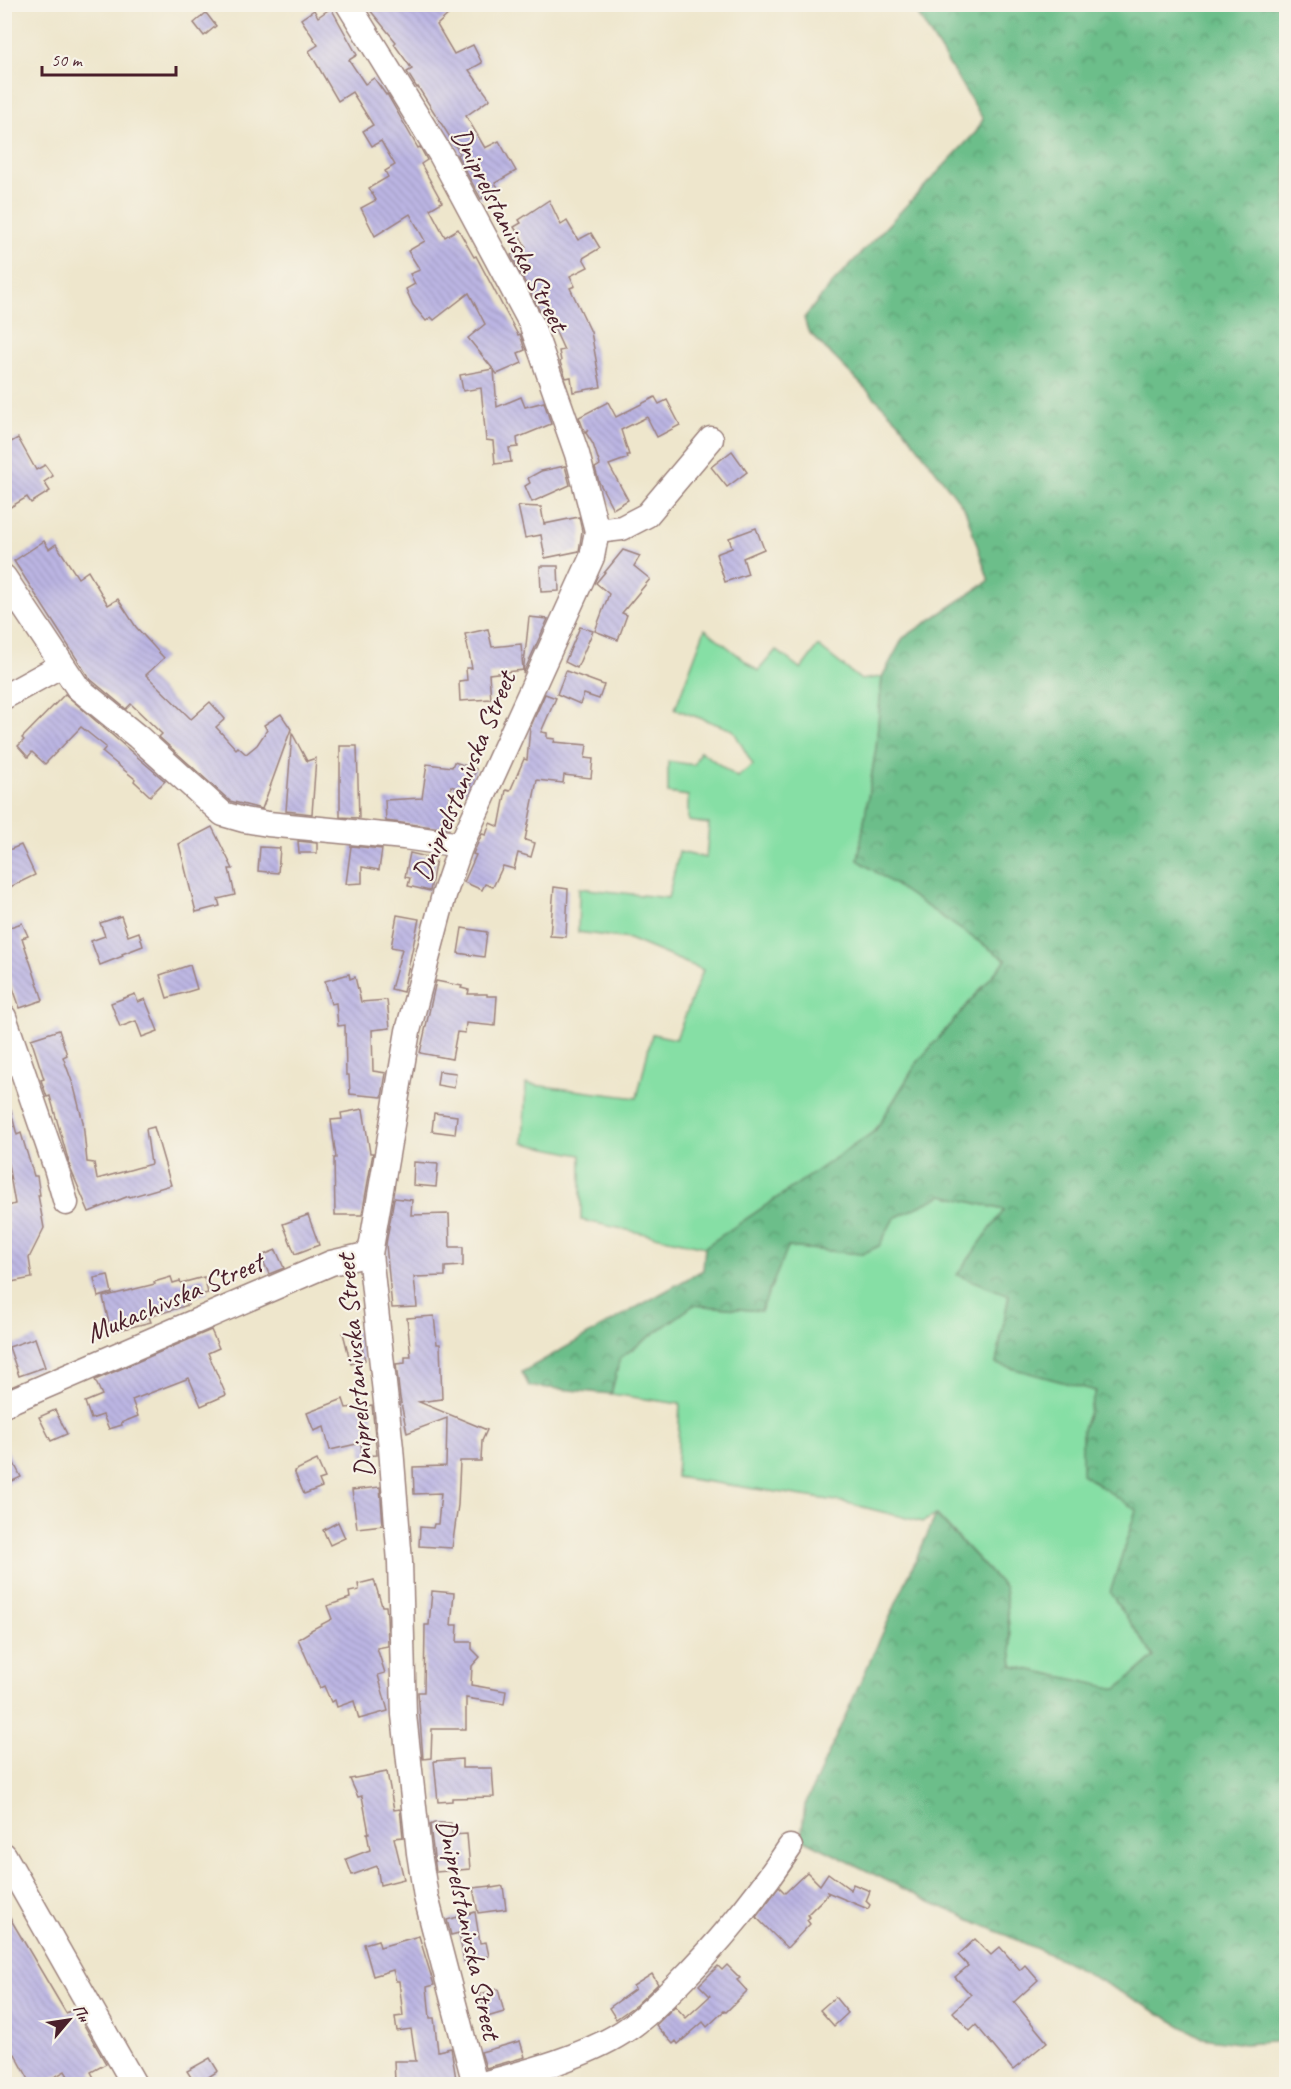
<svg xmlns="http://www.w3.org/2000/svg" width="1291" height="2089" viewBox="0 0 1291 2089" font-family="Caveat,sans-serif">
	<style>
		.grass { fill: #86dfa5; stroke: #687f68; stroke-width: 1.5 }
		.forest { fill: url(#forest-crowns); stroke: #5b6e5a; stroke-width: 1.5 }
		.building { fill: url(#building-back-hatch) }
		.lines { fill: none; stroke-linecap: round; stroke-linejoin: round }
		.minor-casing { stroke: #9c827c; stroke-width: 27 }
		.minor { stroke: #fff; stroke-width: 24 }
		.labels { text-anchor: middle; stroke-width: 4.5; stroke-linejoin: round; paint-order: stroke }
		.street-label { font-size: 28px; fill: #4a1f2b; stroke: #f7f3e8 }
	</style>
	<defs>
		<pattern id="forest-crowns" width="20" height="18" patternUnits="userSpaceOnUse" patternTransform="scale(1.5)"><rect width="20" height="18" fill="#6cbe8a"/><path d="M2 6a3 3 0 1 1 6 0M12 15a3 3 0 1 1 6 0" fill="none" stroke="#5b9a71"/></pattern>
		<pattern id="building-back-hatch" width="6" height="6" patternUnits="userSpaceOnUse" patternTransform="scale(1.5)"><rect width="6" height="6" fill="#bbb5e3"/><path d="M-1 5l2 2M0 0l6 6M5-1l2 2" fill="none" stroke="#a29bc3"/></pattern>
	</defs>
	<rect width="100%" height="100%" fill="#f7f3e8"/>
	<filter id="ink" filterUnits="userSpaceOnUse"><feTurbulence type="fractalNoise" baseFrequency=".0167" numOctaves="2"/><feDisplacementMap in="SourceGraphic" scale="12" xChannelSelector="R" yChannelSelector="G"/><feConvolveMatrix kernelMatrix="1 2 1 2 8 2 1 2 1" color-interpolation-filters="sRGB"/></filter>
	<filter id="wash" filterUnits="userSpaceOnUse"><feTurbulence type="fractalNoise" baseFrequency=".008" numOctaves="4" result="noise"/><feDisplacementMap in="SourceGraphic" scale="24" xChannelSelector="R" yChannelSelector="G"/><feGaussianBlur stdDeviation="1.35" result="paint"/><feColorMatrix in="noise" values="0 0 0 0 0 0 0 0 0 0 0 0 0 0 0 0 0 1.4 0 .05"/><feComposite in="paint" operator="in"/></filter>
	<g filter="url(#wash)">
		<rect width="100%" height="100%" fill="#eee6cc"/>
		<g class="grass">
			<path d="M705,629L758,671L776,650L801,669L818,646L861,680L882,677L876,748L858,860L1006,960L917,1063L875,1131L705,1247L581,1220V1155L523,1143L526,1084L637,1098L652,1034L676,1039L703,970L629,939L578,932L579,888L668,898L679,852L706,858L709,824L688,821V796L668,793V761L694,765L700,751L737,777L753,765L733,730L675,709Z"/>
			<path d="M943,1195L1004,1210L1009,1295L996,1364L1096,1391L1082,1432L1136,1510L1111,1593L1154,1657L1117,1689L1013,1666L1005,1588L937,1515L922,1522L843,1502L676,1477L680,1404L611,1394L620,1358L694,1305L761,1311L787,1247L862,1254L879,1246L894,1218Z"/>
		</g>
		<path class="forest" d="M912,5H1286V2041L1244,2044L1203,2038L1065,1961L928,1901L801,1838L805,1805L936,1515L1005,1588L1013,1666L1117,1689L1154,1657L1110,1593L1136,1510L1082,1474V1432L1096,1391L996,1364L1009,1295L957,1275L1004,1210L943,1195L894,1218L879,1246L862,1254L788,1247L761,1311L694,1305L620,1358L611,1394L529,1386L522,1372L703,1270L705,1247L875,1131L917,1063L1006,960L858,860L876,748L882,677L903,638L989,581L965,509L898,421L808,331L804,318L829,287L976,132L983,119Z"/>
		<g id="blocks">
			<g class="building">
				<path d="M365,4H444L450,13L437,25L454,54L473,45L482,63L469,70L490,99L466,116L485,148L499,141L516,171L495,183L499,189L481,199L457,155L460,153L418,87L417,88L407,72L412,69L394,44L396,42Z"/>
				<path d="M331,8L357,55L349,60L365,84L374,78L386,95L387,94L418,148L420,147L427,160L421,164L442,202L430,209L445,237L458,229L474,257L476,256L518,335L520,334L525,350L518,353L522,363L497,374L494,370L497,407L521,397L525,407L544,402L551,424L517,438L518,447L509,448L511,462L495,464L493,441L486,440L481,388L463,391L460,375L493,369L468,338L485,324L469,293L434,320L431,317L426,321L413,305L406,289L415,284L410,274L420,270L408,251L425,241L410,214L375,236L361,208L376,200L369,188L388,177L385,171L395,165L381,141L372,146L363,131L373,125L352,92L338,101L309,51L318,45L301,19L314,10L318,17Z"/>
				<path d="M206,13L216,26L204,36L194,23Z"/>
				<path d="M549,200L561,225L567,221L578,240L591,233L600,248L583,258L588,267L570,276L575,286L570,288L591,332L601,387L573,392L571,377L566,378L560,362L561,361L559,351L564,350L550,319L545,321L511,255L526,247L514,227L521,223L519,220Z"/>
				<path d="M655,397L659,404L667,400L680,425L657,437L647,417L621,430L629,455H627L628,458L609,465L628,500L613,509L599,482L595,468L600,465L593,444L586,433L588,430L585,433L579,417L608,402L616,417Z"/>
				<path d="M18,438L36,470L45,465L53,476L44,482L50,491L31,503L27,497L4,511V446Z"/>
				<path d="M732,451L747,472L727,487L711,467Z"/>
				<path d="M565,466L570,485L532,502L525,486L530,483L528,478L541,471Z"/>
				<path d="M518,506L541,507L544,524L579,517L582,531L579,551L545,558L541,535L525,538Z"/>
				<path d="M756,528L764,549L743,558L748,574L725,582L716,554L732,548L729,538Z"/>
				<path d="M44,541L49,549L56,544L78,578L88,571L108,605L118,599L136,627L164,658L146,675L191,719L210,702L225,719L216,727L236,749L238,747L246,754L257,745L267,730L264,725L281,714L291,729L262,809L230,801L159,737L162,734L131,704L126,709L89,678L14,561Z"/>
				<path d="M623,550L640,556L634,566L650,579L622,613L627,615L618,640L595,631L609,594L596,583Z"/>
				<path d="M540,566H558L559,591L541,592Z"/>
				<path d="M529,617L548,619L523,674Z"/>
				<path d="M580,627L593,631L577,668L565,662Z"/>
				<path d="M488,629L492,647L521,644L523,670L489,674L491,699L460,701L459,681L467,680L466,668H472L465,634Z"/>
				<path d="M566,671L604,685L599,699L584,694L580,704L557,694Z"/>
				<path d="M65,694L165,781L150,796L134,781L135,779L102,752L106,747L81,727L45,764L32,752L28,757L18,746L24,740L22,738Z"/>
				<path d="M545,694L556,698L541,732L547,733V738L555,739L554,742L587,745L585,758L593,759L591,778L564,775L563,783L537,780L525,840L535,843L531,857L518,853L514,869L503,866L493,887L485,884L482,890L464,882L476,855L473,854L482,834L486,835L490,823L499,827L506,790L510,791L524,759L527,760L530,728Z"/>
				<path d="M292,733L307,761L316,758L312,814L286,811Z"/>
				<path d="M340,746H357L359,818L340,817Z"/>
				<path d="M454,762L476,769L468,792L451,786L449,829L386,821L385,800L422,798L427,764L452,767Z"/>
				<path d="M212,827L233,869H229L235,895L218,899L220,906L196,912L179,844Z"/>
				<path d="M298,841L317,843V853H299Z"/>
				<path d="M21,845L35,875L4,890V852Z"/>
				<path d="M351,846L382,849L379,870L362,867V883L346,884Z"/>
				<path d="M260,847L280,848L278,873L258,871Z"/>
				<path d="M410,853L436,859L430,891L408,886L410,878L405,877Z"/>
				<path d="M554,887L568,889L566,937L550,936Z"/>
				<path d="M397,915L419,919L403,992L391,989L402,949L391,947Z"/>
				<path d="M121,916L128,936L139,932L143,946L122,954L123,956L100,965L91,941L105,936L100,923Z"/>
				<path d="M22,923L28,936L22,938L43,1000L20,1008L8,974L4,975V929Z"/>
				<path d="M462,928L487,932L484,957L458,953Z"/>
				<path d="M190,965L197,989L167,998L160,975Z"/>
				<path d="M349,974L350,979L355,977L361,1002L387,1000L390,1028L372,1030L373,1071L386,1073L382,1097L350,1094L349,1075H346L345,1025L338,1026L336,1003L331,1004L325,981Z"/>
				<path d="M436,981L462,986L461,988L469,990L468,994H487V996H497L495,1026L466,1023L465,1033L457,1032L452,1059L420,1053Z"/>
				<path d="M135,994L138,1002L145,999L158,1031L142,1037L136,1021L120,1027L111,1003Z"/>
				<path d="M59,1030L67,1055L63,1057L74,1087L83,1122L87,1162L94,1163L97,1179L151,1164L146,1129L154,1127L171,1185L130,1197L129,1196L89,1212L71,1170L50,1096L47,1097L41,1080L44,1079L31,1039Z"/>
				<path d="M439,1071L456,1073L454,1088L437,1085Z"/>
				<path d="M4,1108H10L17,1135L21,1133L34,1176H37L40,1195H38L44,1228L29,1258L32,1278L6,1283L4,1231L9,1230L5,1207L15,1204L8,1164L4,1165Z"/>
				<path d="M363,1109L370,1153H373L362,1215H335L334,1158H336L331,1120L342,1119L341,1113Z"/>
				<path d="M434,1113L457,1116L455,1134L432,1131Z"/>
				<path d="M414,1162L438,1164L436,1187L413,1185Z"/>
				<path d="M394,1198L412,1200L411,1215L449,1214L450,1247H463V1266L445,1267V1276L414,1277L417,1307L392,1308L386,1244Z"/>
				<path d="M308,1215L319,1245L295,1254L283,1224Z"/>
				<path d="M276,1250L284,1268L269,1274L261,1256Z"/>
				<path d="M108,1275L112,1293L98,1297L94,1278Z"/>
				<path d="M171,1277L173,1283L180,1281L181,1283L204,1277L208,1293L186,1299L188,1305L149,1317L151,1322L111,1332L103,1297L155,1284L154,1282Z"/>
				<path d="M434,1316L437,1344H440L442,1399L419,1402L487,1430L482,1441L481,1461H460L458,1505L452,1548L419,1546L420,1527L433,1528L434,1524H438L441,1493L414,1494L413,1467L446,1466L447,1418L407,1433L400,1398L396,1364L405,1363V1357H411L407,1318Z"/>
				<path d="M211,1330L219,1348L208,1353L226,1395L201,1406L189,1378L132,1400L138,1416L121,1423L122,1425L109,1429L103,1415L91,1419L85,1402L102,1395L95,1380Z"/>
				<path d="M358,1330L365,1360L351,1364L343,1333Z"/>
				<path d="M35,1338L45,1367L19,1376L9,1347Z"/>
				<path d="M343,1399L346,1408L372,1405L377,1455L362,1456L361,1443L330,1450L324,1427L314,1431L307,1413Z"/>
				<path d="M55,1410L67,1434L51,1441L39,1417Z"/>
				<path d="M4,1444L21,1477L4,1485Z"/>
				<path d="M317,1460L325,1478L319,1480L322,1487L304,1494L294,1471Z"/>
				<path d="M380,1487L383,1525L357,1528L352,1490Z"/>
				<path d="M338,1522L345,1538L330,1545L323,1530Z"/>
				<path d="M374,1580L382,1606H386L387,1616L388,1646L377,1648L385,1673L378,1675L388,1711L359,1719L354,1701L337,1707L335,1700L331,1702L324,1686L320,1688L298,1639L311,1631V1630L332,1619L327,1606L350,1598L349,1592L359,1590L358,1584Z"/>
				<path d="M432,1591L454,1593L451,1625H458L457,1642H472V1649L480,1657L472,1666L471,1685L506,1691L504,1704L466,1698V1729H432L431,1758L423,1759L418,1692H424L425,1625H429Z"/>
				<path d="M462,1759V1768H492L494,1797L452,1798V1801L438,1802L434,1761Z"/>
				<path d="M387,1772L394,1810L400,1809L403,1837L394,1838L404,1879L380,1885L377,1866L352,1875L346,1859L370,1850L367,1833H369L362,1796L358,1797L350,1779Z"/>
				<path d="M434,1823H451L452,1835L467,1834L470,1869L436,1872L430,1825Z"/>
				<path d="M807,1872L820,1885L828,1873L851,1890L853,1884L870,1891L866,1901L870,1905L868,1909L827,1892L828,1894L807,1915L810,1917L807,1920L810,1924L787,1948L756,1917L779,1887L785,1893Z"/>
				<path d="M491,1886V1888L503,1886L506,1909L478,1913L473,1888Z"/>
				<path d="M4,1908L66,2013L75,2009L106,2064L91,2072L98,2085H81L79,2079L72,2083L65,2071L41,2085H32L15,2054L12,2056L4,2043Z"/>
				<path d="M475,1912L480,1943L486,1942L489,1956L464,1961L459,1933L451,1935L447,1920Z"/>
				<path d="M419,1936L434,1985L427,1987L430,2018H434L438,2051L451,2048L457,2085H414V2080L395,2081L394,2061H416L411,2029L397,2031L395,2017L403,2016L399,1981H396L393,1970L373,1976L364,1944L378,1940L380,1947Z"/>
				<path d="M975,1939L991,1955L1000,1947L1020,1970L1025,1965L1038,1980L1014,2002L1047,2042L1013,2070L976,2025L970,2031L953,2012L971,1995L955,1977L968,1966L958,1955Z"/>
				<path d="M727,1965L740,1978L737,1980L747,1991L726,2012L724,2011L707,2027L703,2022L678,2044L676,2041L673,2044L656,2025L675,2006L686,2018L710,1996L699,1985L718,1966L722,1970Z"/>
				<path d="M652,1974L658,1984L636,2005L616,2019L609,2008L635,1989L633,1986Z"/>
				<path d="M498,1989L504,2012L487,2017L480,1994Z"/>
				<path d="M835,1997L848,2013L834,2026L820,2010Z"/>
				<path d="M520,2041L525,2057L486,2068L481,2052Z"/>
				<path d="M210,2058L218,2071L196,2085L187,2071Z"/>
			</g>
		</g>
	</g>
	<g filter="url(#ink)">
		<use href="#blocks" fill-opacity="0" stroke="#9c827c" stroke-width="1.5"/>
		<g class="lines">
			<g class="minor-casing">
				<g id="minor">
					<path d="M348,4L441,155L531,323L577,454L597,531L592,557L461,845L444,895L408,1031L370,1254L391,1448L400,1562L404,1715L419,1853L426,1897L475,2084"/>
					<path d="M597,531L622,528L647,515L711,439"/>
					<path d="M4,577L78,688L138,737L223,814L244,820L268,824L404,837L461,845"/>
					<path d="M4,697L62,665"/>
					<path d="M4,1017L56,1168L66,1203"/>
					<path d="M4,1404L331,1263L370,1254"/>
					<path d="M4,1855L134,2084"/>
					<path d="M482,2084C527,2072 584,2057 623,2032C644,2019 660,2001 678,1984C720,1942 757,1897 790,1847"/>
				</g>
			</g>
			<use href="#minor" class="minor"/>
		</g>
	</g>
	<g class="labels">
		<g class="street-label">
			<text transform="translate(511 229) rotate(63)" y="10">Dniprelstanivska Street</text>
			<text transform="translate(463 776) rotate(-67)" y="10">Dniprelstanivska Street</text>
			<text transform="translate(174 1297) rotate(-23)" y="10">Mukachivska Street</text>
			<text transform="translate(354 1366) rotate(-95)" y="10">Dniprelstanivska Street</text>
			<text transform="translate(470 1929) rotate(78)" y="10">Dniprelstanivska Street</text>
		</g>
	</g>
	<rect width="1291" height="2089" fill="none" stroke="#f7f3e8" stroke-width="24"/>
	<g transform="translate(69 2020) rotate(61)" stroke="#f7f3e8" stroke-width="4.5" paint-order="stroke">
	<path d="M0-4.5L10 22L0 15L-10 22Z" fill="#4a1f2b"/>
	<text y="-9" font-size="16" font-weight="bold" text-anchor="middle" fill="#4a1f2b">Пн</text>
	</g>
	<path d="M42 66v9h134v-9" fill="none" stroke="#4a1f2b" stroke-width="3"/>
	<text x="51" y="66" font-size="18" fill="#4a1f2b" stroke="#f7f3e8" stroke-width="4.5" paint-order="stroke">50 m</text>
</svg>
